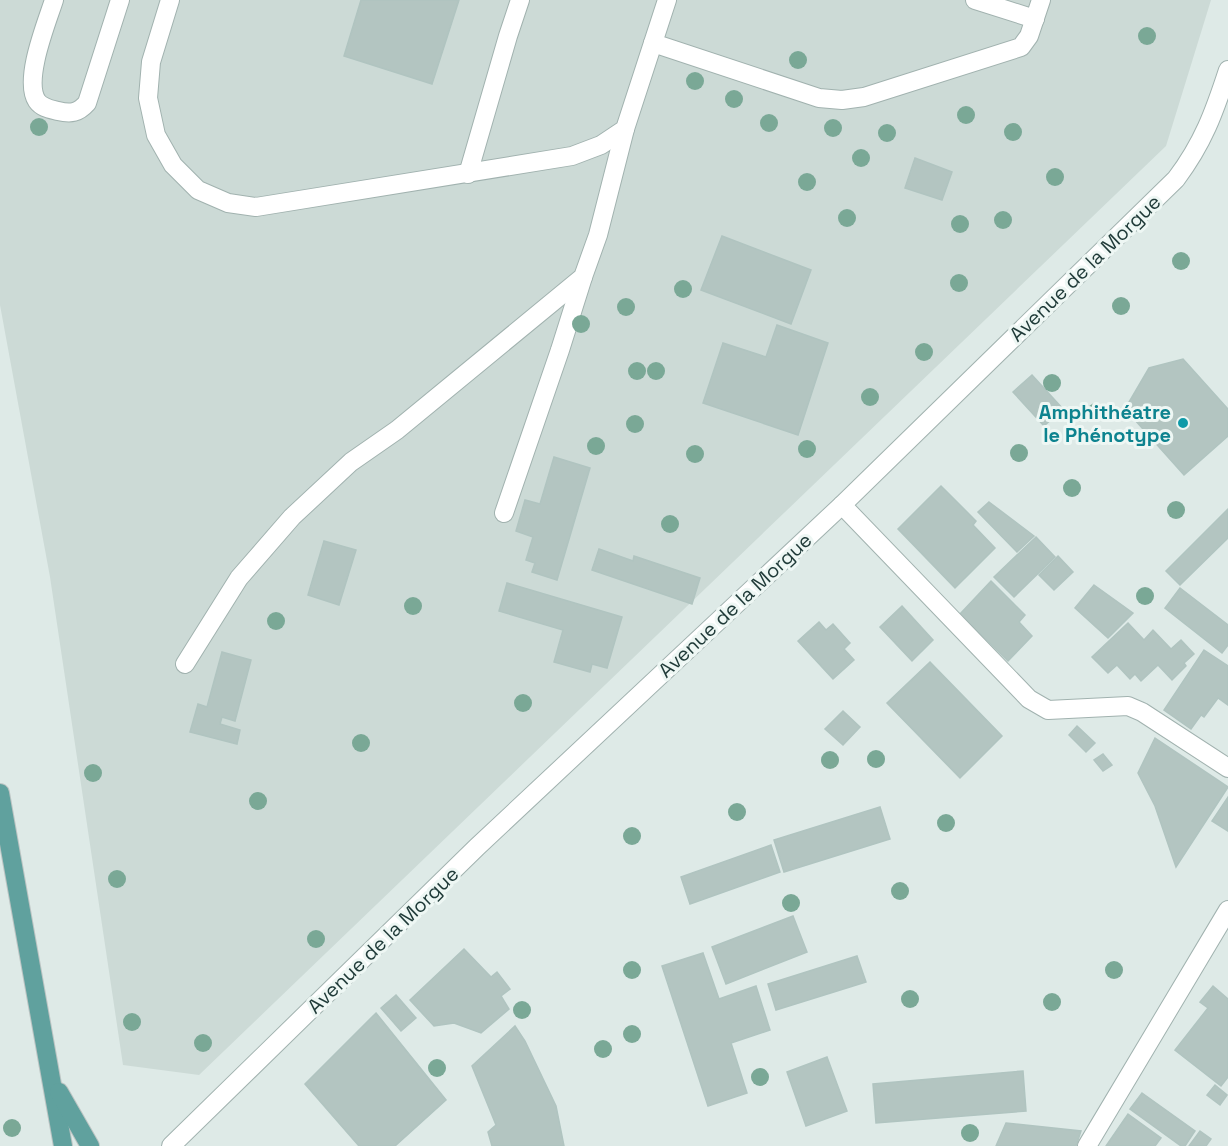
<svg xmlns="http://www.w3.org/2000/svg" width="1228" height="1146" viewBox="0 0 1228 1146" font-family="'Space Grotesk',sans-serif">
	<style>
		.built { fill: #ccdad6 }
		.building { fill: #b3c5c1; stroke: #b0c4c0; stroke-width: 1.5 }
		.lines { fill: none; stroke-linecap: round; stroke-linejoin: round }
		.minor-casing { stroke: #a1b2af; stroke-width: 20 }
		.major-casing { stroke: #bcc4c3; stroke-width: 20 }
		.minor { stroke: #fff; stroke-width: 18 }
		.major { stroke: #60a19e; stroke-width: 18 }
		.tree { fill: #7aa896 }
		.culture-dot { fill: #0f9aa8; stroke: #eef7f4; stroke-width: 2 }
		.labels { text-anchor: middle; stroke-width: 6; stroke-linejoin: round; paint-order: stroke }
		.street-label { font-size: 20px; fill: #1f3a38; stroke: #eef7f4 }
		.culture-label { font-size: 20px; font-weight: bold; fill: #0d838f; stroke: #eef7f4; text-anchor: end }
	</style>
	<rect width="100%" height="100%" fill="#deeae7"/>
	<path class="built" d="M0,0H1211L1166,146L199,1075L123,1065L50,577L0,305Z"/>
	<g class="building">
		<path d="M361,0H459L432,84L344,56Z"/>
		<path d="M915,158L952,172L942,200L905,188Z"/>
		<path d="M722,236L811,270L791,324L701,290Z"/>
		<path d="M777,325L828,343L798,435L703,403L723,343L766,357Z"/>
		<path d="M1183,359L1228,409V436L1184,475L1125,409L1149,368Z"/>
		<path d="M1032,375L1063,409L1044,426L1013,392Z"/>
		<path d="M554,457L590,468L557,580L532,572L535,563L526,560L533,537L516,531L525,500L540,504Z"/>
		<path d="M941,486L976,521L973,525L995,548L955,588L898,529Z"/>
		<path d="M989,502L1034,536L1017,552L978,512Z"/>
		<path d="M1228,509V538L1180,585L1166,571Z"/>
		<path d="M1036,537L1055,557L1014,597L994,577Z"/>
		<path d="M324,541L356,550L339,605L308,595Z"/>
		<path d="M599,549L633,561L634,556L700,578L692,604L592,570Z"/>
		<path d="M1058,556L1073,572L1054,590L1039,575Z"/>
		<path d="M991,581L1025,615L1019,622L1032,636L1008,661L960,614Z"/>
		<path d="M507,583L622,617L607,668L592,664L590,672L554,662L563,630L499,611Z"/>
		<path d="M1094,585L1133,613L1108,638L1075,608Z"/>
		<path d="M1180,588L1228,625V645L1222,653L1165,608Z"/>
		<path d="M902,606L933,640L912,661L880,627Z"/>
		<path d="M819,622L826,630L833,624L850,643L844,649L854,660L833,679L798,641Z"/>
		<path d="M1128,623L1144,640L1153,630L1171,649L1181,640L1194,654L1184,663L1186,666L1172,680L1158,665L1141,681L1135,674L1130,679L1117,665L1108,673L1092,657Z"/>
		<path d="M1204,650L1228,666V705L1218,698L1204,717L1201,715L1191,729L1164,710Z"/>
		<path d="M222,652L251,660L235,721L222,717L220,724L240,730L237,744L190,732L198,704L207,707Z"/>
		<path d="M930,662L1002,736L960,778L887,703Z"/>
		<path d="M843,711L860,727L843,745L825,729Z"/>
		<path d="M1077,726L1095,743L1086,752L1069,735Z"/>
		<path d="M1155,738L1228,787L1176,867L1155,806L1138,773Z"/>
		<path d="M1103,754L1112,765L1103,771L1094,760Z"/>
		<path d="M1228,797V831L1212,821Z"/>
		<path d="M880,807L890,839L784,872L774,840Z"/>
		<path d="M771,845L780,872L690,904L681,877Z"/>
		<path d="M793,916L807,952L726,984L712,947Z"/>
		<path d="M464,949L491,977L497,972L510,989L501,996L509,1009L481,1033L454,1023L434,1026L410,1000Z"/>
		<path d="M703,953L719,999L756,986L770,1030L731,1043L747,1093L708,1106L662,966Z"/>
		<path d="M857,956L866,982L776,1010L768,984Z"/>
		<path d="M1213,986L1228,999V1077L1221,1086L1175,1050L1208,1008L1200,1002Z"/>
		<path d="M396,995L416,1018L401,1031L381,1008Z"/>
		<path d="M376,1013L446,1100L395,1146H359L305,1084Z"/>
		<path d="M515,1026L525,1041L556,1106L564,1146H492L488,1132L496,1125L472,1066Z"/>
		<path d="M827,1057L847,1111L806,1126L787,1072Z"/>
		<path d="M1023,1071L1026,1111L876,1123L873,1084Z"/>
		<path d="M1215,1085L1227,1095L1220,1105L1207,1095Z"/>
		<path d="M1142,1093L1195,1131L1185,1146H1181L1130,1109Z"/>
		<path d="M1128,1114L1161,1138L1155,1146H1106Z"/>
		<path d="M1006,1123L1081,1131L1076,1146H996Z"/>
		<path d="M1200,1131L1211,1139L1206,1146H1189Z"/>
	</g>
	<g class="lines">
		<g class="minor-casing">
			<g id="minor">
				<path d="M54,0C47,22 23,80 37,101C42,108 50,109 58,111C71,114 78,113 87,103L120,0"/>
				<path d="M170,0L151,62L148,98L156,135L173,165L198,190L228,203L256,207L572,156L601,145L625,129L667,0"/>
				<path d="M975,0L1035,19"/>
				<path d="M653,43L819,98L842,100L864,97L1021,47L1029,36L1041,0"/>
				<path d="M468,174L508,36L520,0"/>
				<path d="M842,505L1029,699L1048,710L1128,706L1142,712L1228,768"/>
				<path d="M504,513L560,350L583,277"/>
				<path d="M185,664L239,578L292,517L351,462L397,430L583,277L598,235L625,129"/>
				<path d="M171,1146L477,847L842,505L1176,179C1203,143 1214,113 1228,70"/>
				<path d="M1087,1146L1228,910"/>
			</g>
		</g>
		<g class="major-casing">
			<g id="major">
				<path d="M0,793L63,1146"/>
				<path d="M59,1092L90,1146"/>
			</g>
		</g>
		<use href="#minor" class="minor"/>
		<use href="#major" class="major"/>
	</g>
	<g class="tree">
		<circle cx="1147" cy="36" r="9"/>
		<circle cx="798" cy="60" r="9"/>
		<circle cx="695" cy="81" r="9"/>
		<circle cx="734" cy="99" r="9"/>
		<circle cx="966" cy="115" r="9"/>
		<circle cx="769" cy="123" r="9"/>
		<circle cx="39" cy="127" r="9"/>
		<circle cx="833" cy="128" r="9"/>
		<circle cx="1013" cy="132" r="9"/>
		<circle cx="887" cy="133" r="9"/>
		<circle cx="861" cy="158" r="9"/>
		<circle cx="1055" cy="177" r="9"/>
		<circle cx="807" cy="182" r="9"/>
		<circle cx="847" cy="218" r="9"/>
		<circle cx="1003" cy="220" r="9"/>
		<circle cx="960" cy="224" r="9"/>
		<circle cx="1181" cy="261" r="9"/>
		<circle cx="959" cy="283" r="9"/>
		<circle cx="683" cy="289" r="9"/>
		<circle cx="1121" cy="306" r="9"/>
		<circle cx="626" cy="307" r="9"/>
		<circle cx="581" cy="324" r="9"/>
		<circle cx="924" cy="352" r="9"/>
		<circle cx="637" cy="371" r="9"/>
		<circle cx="656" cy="371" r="9"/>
		<circle cx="1052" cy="383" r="9"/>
		<circle cx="870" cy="397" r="9"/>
		<circle cx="1096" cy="412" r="9"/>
		<circle cx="635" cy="424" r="9"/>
		<circle cx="596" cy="446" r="9"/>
		<circle cx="807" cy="449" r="9"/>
		<circle cx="1019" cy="453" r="9"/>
		<circle cx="695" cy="454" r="9"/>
		<circle cx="1072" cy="488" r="9"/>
		<circle cx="1176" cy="510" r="9"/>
		<circle cx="670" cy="524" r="9"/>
		<circle cx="1145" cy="596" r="9"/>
		<circle cx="413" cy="606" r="9"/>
		<circle cx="276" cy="621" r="9"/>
		<circle cx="523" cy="703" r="9"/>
		<circle cx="361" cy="743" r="9"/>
		<circle cx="876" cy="759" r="9"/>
		<circle cx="830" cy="760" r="9"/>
		<circle cx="93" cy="773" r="9"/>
		<circle cx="258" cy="801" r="9"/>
		<circle cx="737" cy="812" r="9"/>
		<circle cx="946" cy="823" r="9"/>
		<circle cx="632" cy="836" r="9"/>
		<circle cx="117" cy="879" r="9"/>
		<circle cx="900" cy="891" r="9"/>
		<circle cx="791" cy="903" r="9"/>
		<circle cx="316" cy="939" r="9"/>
		<circle cx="632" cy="970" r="9"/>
		<circle cx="1114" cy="970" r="9"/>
		<circle cx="910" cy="999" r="9"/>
		<circle cx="1052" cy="1002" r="9"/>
		<circle cx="522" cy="1010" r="9"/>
		<circle cx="132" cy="1022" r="9"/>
		<circle cx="632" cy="1034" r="9"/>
		<circle cx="203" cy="1043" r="9"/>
		<circle cx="603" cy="1049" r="9"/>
		<circle cx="437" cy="1068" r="9"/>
		<circle cx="760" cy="1077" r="9"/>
		<circle cx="12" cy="1128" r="9"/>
		<circle cx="970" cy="1133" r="9"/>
	</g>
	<circle class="culture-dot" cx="1183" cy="423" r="6"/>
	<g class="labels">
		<g class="street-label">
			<text transform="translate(1085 268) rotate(-44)" y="7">Avenue de la Morgue</text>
			<text transform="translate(735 605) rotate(-43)" y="7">Avenue de la Morgue</text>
			<text transform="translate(383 940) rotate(-44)" y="7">Avenue de la Morgue</text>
		</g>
		<g class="culture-label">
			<text x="1171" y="419">Amphithéatre<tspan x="1171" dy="23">le Phénotype</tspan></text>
		</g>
	</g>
</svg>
